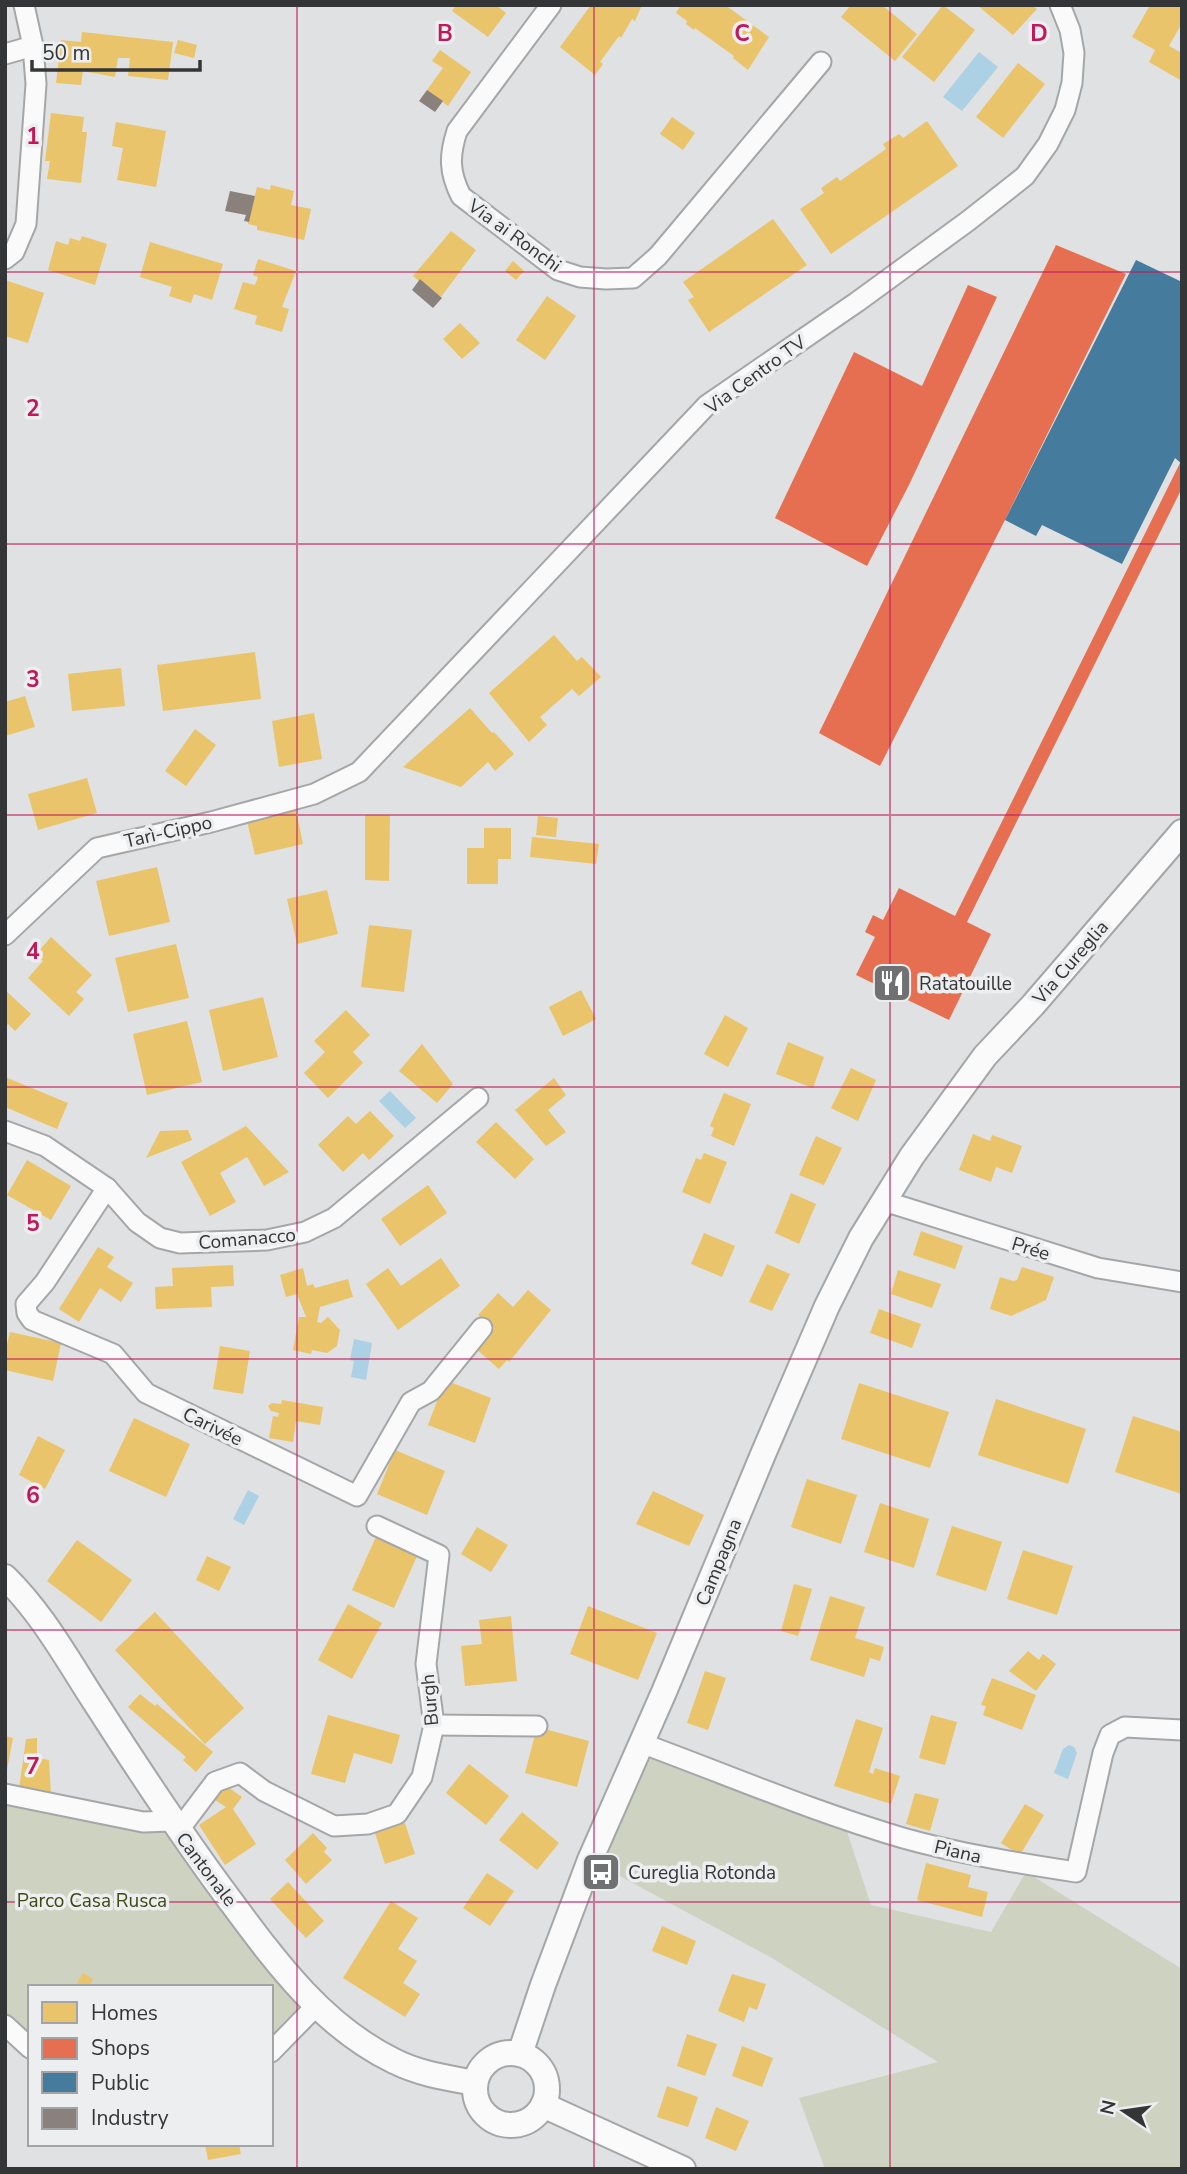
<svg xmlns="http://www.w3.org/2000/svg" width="1187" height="2174" viewBox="0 0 1187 2174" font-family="'Nunito Sans',sans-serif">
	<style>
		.green { fill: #cdd2c1 }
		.water { fill: #acd0e4 }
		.homes { fill: #e9c46a }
		.shops { fill: #e76f51 }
		.public { fill: #457b9d }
		.industry { fill: #8a817c }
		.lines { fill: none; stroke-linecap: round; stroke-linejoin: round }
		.minor-casing { stroke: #a5a6a7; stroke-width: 23 }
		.tertiary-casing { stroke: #a5a6a7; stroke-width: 28 }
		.minor { stroke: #fafafb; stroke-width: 19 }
		.tertiary { stroke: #fafafb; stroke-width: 24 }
		.grid { fill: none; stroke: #c2185b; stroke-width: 2; stroke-opacity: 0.55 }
		.labels { text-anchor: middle; stroke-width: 7; stroke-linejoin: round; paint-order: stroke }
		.street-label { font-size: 19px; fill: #343536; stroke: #eceef0 }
		.poi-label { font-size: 19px; fill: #343536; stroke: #eceef0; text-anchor: start }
		.park-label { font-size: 19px; fill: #3e470f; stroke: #eceef0 }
		.grid-label { font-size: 23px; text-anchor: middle; font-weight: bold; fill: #c2185b; stroke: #eceef0; stroke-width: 7; stroke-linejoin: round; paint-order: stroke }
	</style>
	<rect width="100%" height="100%" fill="#e0e1e2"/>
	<g class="green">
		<path d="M641,1743L843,1819L871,1905L991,1932L1026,1872L1182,1969V2169H825L799,2098L938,2062L772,1958L590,1860Z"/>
		<path d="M5,1794L171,1821L316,2006L271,2052V1987H30V2048L5,2025Z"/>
	</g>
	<g class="water">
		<path d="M979,52L998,67L962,111L943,97Z"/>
		<path d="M390,1091L416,1118L405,1128L379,1101Z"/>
		<path d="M354,1339L372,1343L366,1380L351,1377L354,1361L350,1360Z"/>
		<path d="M248,1490L259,1496L244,1525L233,1519Z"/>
		<path d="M1069,1745L1074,1747L1077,1753L1068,1779L1054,1773L1063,1749Z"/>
	</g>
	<g class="homes">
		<path d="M456,5H496L506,13L488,37L452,11Z"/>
		<path d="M591,5H642L635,21L632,19L621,38L619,36L600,62L603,64L595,75L560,47Z"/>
		<path d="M681,5H725L769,37L748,70L733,58L734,56L695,28L694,30L686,24L687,21L676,13Z"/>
		<path d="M851,5H882L917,34L895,61L841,17Z"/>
		<path d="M943,5L975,30L934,82L902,57Z"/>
		<path d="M977,5H1032L1037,9L1013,35Z"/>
		<path d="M1150,5H1182V23L1169,46L1182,53V81L1149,62L1155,50L1132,37Z"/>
		<path d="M82,32L173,42L168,80L128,76L130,58H118L115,77L83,71L81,85L56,83L61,40L81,42Z"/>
		<path d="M178,40L197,45L194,58L174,53Z"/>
		<path d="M440,50L471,72L448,106L427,90L443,68L432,61Z"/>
		<path d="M1018,63L1045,84L1003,138L976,117Z"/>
		<path d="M51,113L84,117L82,132H87L81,183L47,179L50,161H45Z"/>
		<path d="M672,117L695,133L683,150L660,134Z"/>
		<path d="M927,121L958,166L831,254L800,209L824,193L821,188L837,177L840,181L886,149L883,144L899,134L903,138Z"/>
		<path d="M116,122L166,131L156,187L117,180L123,148L112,146Z"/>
		<path d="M271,185L294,191L291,205L311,209L304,240L257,230V226L248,224L257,187L270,190Z"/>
		<path d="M773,219L807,265L709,332L688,300L694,297L683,282Z"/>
		<path d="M451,231L476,250L441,297L420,279L419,281L413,276Z"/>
		<path d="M82,236L107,244L95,285L48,270L56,241L68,245L70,238L80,241Z"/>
		<path d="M150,242L223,264L212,300L194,294L191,303L169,296L172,287L140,277Z"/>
		<path d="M258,259L296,271L282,307L289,309L282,332L255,324L257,316L234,309L243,282L255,285L258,277L253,275Z"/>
		<path d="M513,261L524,271L516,280L505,271Z"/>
		<path d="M5,280L44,293L28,343L5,336Z"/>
		<path d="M547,296L576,316L545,360L516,340Z"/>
		<path d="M460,323L480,343L462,359L443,339Z"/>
		<path d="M554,635L577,661L582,657L601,677L579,696L572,689L540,717L547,725L529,742L489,693Z"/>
		<path d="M255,652L261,699L163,711L157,665Z"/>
		<path d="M121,668L125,706L72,711L68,674Z"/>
		<path d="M25,696L35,727L5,736V702Z"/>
		<path d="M470,708L492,733L494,732L514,754L495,771L488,762L461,787L403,767Z"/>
		<path d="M314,713L322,759L279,767L272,721Z"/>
		<path d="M195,729L216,745L186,786L165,771Z"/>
		<path d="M87,778L97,813L38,830L28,794Z"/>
		<path d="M296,810L303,844L255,855L247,821Z"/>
		<path d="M365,815H390L389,881L365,880Z"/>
		<path d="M538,816L558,818L556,837L536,835Z"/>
		<path d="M484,828H511V859H498V884H467V848H484Z"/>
		<path d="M532,837L599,844L596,864L530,857Z"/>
		<path d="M157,867L170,922L109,936L96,881Z"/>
		<path d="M327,890L338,934L297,944L287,899Z"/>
		<path d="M369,925L412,930L404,992L361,987Z"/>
		<path d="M51,937L92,975L76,992L84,999L69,1016L28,978L43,961L36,954Z"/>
		<path d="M176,944L189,998L128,1012L115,958Z"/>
		<path d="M5,990L31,1014L15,1031L8,1024L5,1027Z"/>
		<path d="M581,990L596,1019L563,1036L549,1007Z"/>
		<path d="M263,997L278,1057L223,1071L209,1010Z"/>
		<path d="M346,1010L370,1035L353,1052L363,1063L328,1098L304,1073L325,1052L314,1041Z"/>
		<path d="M725,1015L748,1028L728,1067L704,1054Z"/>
		<path d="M187,1021L202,1082L147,1095L133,1034Z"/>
		<path d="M788,1042L824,1057L813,1088L776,1074Z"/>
		<path d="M422,1044L453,1084L437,1103L399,1071Z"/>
		<path d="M851,1068L876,1080L858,1121L831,1108Z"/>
		<path d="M5,1077L68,1103L57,1129L5,1107Z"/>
		<path d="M554,1078L566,1095L548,1110L566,1132L546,1146L515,1110Z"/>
		<path d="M724,1093L751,1104L734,1146L711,1136L714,1128L710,1126Z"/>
		<path d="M370,1111L394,1136L369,1160L363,1153L343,1172L318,1145L348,1116L356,1124Z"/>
		<path d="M496,1122L534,1159L515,1179L476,1142Z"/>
		<path d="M246,1126L289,1172L264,1186L247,1157L220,1173L236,1202L210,1216L181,1162Z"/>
		<path d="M188,1130L192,1140L146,1158L160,1131Z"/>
		<path d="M973,1134L990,1141L992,1135L1022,1146L1012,1173L996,1167L991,1182L959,1170Z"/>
		<path d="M816,1136L842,1148L824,1185L799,1175Z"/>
		<path d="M704,1153L727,1162L710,1204L682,1192L696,1158L701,1160Z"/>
		<path d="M27,1160L71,1186L51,1220L7,1195Z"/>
		<path d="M428,1185L447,1213L400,1246L381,1219Z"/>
		<path d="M791,1193L816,1204L799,1244L775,1233Z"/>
		<path d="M921,1231L963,1246L955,1269L913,1255Z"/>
		<path d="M704,1233L735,1246L722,1277L691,1264Z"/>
		<path d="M98,1247L114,1257L107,1267L133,1283L121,1302L100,1288L79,1322L59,1309Z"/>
		<path d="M441,1258L460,1286L398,1330L366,1284L388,1268L401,1286Z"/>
		<path d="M767,1264L790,1274L772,1311L749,1302Z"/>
		<path d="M233,1265L234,1286L211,1287L212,1307L156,1309L155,1287L173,1286L172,1268Z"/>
		<path d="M1022,1267L1054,1277L1046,1300L1011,1316L990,1309L1000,1277L1013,1281L1017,1280Z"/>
		<path d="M303,1268L307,1286L313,1284L315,1288L348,1279L353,1297L320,1307L317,1322L321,1323L328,1317L340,1330L337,1346L327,1353L312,1350L311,1354L293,1350L299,1317H306L297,1294L286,1297L280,1275Z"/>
		<path d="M898,1270L941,1284L932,1308L891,1294Z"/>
		<path d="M528,1290L551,1310L509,1362L507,1360L499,1369L476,1349L494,1328L478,1315L498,1293L513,1307Z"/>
		<path d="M879,1309L921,1324L912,1348L870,1333Z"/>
		<path d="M10,1332L61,1343L53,1381L5,1370V1353Z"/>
		<path d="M220,1346L250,1351L243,1394L213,1389Z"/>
		<path d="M445,1380L491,1398L475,1443L428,1425Z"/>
		<path d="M859,1383L949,1412L930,1468L841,1439Z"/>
		<path d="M996,1399L1086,1429L1068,1484L978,1455Z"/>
		<path d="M282,1400L323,1407L320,1425L296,1421L293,1442L269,1438L273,1416L278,1417L279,1413L271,1411L268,1406L272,1403L281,1404Z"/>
		<path d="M1133,1416L1182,1432V1494L1115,1472Z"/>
		<path d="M134,1418L190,1444L166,1497L109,1471Z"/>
		<path d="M38,1436L65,1450L45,1489L19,1475Z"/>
		<path d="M395,1450L445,1471L427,1515L377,1494Z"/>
		<path d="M807,1479L857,1495L841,1544L791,1527Z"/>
		<path d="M653,1491L704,1515L689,1546L636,1524Z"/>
		<path d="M880,1503L929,1519L914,1568L864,1552Z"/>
		<path d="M952,1526L1002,1542L986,1591L936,1575Z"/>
		<path d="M477,1527L508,1545L491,1572L461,1554Z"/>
		<path d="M380,1528L421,1547L394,1608L352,1590Z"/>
		<path d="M77,1540L132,1580L101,1622L47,1581Z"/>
		<path d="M1023,1550L1073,1566L1057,1615L1007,1599Z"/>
		<path d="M207,1556L231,1567L219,1591L196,1580Z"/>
		<path d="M794,1584L812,1589L798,1636L781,1631Z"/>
		<path d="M830,1596L865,1607L855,1638L884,1647L880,1661L870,1658L864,1677L810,1660Z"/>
		<path d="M348,1604L382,1623L352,1679L318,1660Z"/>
		<path d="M588,1606L657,1633L638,1680L570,1654Z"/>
		<path d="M155,1612L244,1708L205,1744L115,1650Z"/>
		<path d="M511,1616L517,1681L465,1686L461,1646L482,1644L479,1620Z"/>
		<path d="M1028,1651L1039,1660L1043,1654L1056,1664L1036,1691L1009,1671Z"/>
		<path d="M705,1671L726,1678L708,1730L687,1723Z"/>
		<path d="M992,1678L1036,1695L1022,1730L983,1715L986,1706L981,1705Z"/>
		<path d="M140,1694L155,1706L157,1704L213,1752L196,1772L183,1760L186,1757L128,1707Z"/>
		<path d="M328,1715L400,1735L392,1764L354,1753L345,1783L311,1774Z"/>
		<path d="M931,1715L957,1722L945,1765L919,1758Z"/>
		<path d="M856,1719L883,1728L869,1772L873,1774L875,1768L900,1776L891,1804L834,1786Z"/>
		<path d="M537,1727L589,1741L577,1787L525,1773Z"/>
		<path d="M5,1736L13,1738L7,1770H5Z"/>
		<path d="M37,1738V1758L49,1760L51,1795L19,1789L26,1739Z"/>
		<path d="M469,1764L509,1796L486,1825L446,1793Z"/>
		<path d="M225,1785L242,1797L233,1809L256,1844L225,1865L199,1825L226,1807L215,1800Z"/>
		<path d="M915,1793L939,1799L930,1831L906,1824Z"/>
		<path d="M1025,1804L1044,1815L1020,1855L1001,1843Z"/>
		<path d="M522,1812L559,1843L537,1870L499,1840Z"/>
		<path d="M405,1823L415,1854L385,1864L375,1833Z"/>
		<path d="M313,1833L327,1848L324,1852L332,1860L306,1884L285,1860Z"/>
		<path d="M926,1863L971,1875L968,1887L988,1892L982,1917L917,1900Z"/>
		<path d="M487,1873L514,1891L490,1926L463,1908Z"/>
		<path d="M288,1882L324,1921L306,1938L270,1899Z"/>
		<path d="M391,1901L418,1918L398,1949L417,1961L403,1983L420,1994L405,2017L343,1978Z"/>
		<path d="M662,1926L696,1941L687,1965L652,1951Z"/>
		<path d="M83,1973L93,1979L89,1987H75Z"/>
		<path d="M732,1974L766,1984L757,2010L749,2007L744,2022L718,2011Z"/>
		<path d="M687,2034L717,2044L705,2076L677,2066Z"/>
		<path d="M742,2046L773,2058L762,2087L732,2076Z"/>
		<path d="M667,2086L698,2097L688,2127L657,2117Z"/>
		<path d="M716,2107L749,2121L736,2151L705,2138Z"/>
		<path d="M205,2144H239L241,2154L208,2160Z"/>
	</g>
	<g class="shops">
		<path d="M1056,245L1126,274L1005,520L880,766L819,733Z"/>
		<path d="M968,285L997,297L909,485L867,566L775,518L854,352L922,386Z"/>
		<path d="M1182,459V488L967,922L991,934L949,1020L856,975L875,937L865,932L873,915L883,920L899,888L955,916Z"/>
	</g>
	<path class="public" d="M1136,260L1182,282V464L1175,458L1122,564L1042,525L1036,536L1005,520Z"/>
	<g class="industry">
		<path d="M427,90L443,101L435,112L419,101Z"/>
		<path d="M230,191L255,196L249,222L244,221L246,215L225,211Z"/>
		<path d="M420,279L442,298L433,308L412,290Z"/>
	</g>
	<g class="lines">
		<g class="minor-casing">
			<g id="minor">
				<path d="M551,5L457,131C449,156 449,172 461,196L558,270L580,277L606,279L633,278L658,256L821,62"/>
				<path d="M5,54L33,46"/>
				<path d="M5,259L14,252L26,224L36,84L33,46L24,5"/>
				<path d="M5,935L97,848L211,822L314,794L359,772L707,405L857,302L968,221L1025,176L1048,144L1065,110L1072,83L1074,53L1070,30L1060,5"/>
				<path d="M5,1131L45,1146L107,1188L137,1222L160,1238L180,1243L267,1240L305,1232L334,1218L478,1098"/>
				<path d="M107,1188L45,1282L26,1304L27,1313L32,1320L113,1354L146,1393L357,1496L411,1402L431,1391L482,1328"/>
				<path d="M884,1201L1098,1268L1182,1282"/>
				<path d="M434,1725L537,1726"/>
				<path d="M641,1743C728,1775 814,1812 903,1838C960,1854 1018,1863 1076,1872L1103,1753L1110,1735L1125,1727L1182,1730"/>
				<path d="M5,1794L143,1822L171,1821"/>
				<path d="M178,1831L215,1782L240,1773L264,1791L334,1826L368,1824L397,1814L422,1777L434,1725L426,1664L439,1555L377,1526"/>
				<path d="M5,2025L30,2048"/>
				<path d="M271,2052L316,2006"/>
			</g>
		</g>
		<g class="tertiary-casing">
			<g id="tertiary">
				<path d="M5,1577C42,1613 67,1659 95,1702C138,1769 181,1835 229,1899C275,1961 322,2026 394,2061C420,2074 447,2078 475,2083"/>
				<circle cx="511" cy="2089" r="36"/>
				<path d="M520,2054L543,1985L590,1860L664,1692L764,1452L827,1306L861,1238L912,1156L985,1056L1033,1005L1182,832"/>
				<path d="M543,2105L683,2169"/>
			</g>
		</g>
		<use href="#minor" class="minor"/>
		<use href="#tertiary" class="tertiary"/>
	</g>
	<path class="grid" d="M297,5V2169M594,5V2169M890,5V2169M5,272H1182M5,544H1182M5,815H1182M5,1087H1182M5,1359H1182M5,1630H1182M5,1902H1182"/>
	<defs>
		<g id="restaurant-square" transform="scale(2.0125)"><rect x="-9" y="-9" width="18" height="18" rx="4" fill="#707172" stroke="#eceef0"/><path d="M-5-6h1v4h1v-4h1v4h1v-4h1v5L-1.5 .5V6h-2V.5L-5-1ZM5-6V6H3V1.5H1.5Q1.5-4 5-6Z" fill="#fff"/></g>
		<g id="bus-square" transform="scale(2.0125)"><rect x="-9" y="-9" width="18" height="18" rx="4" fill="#707172" stroke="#eceef0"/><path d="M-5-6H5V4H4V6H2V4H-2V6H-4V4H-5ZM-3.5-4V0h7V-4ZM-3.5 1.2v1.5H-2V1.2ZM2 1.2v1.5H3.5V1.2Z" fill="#fff"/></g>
	</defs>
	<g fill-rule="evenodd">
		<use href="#restaurant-square" x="892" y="983"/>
		<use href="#bus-square" x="601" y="1872"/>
	</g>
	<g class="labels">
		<g class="street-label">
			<text transform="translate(515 235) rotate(36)" y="7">Via ai Ronchi</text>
			<text transform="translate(755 374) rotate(-36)" y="7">Via Centro TV</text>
			<text transform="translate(168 831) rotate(-13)" y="7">Tarì-Cippo</text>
			<text transform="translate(1070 962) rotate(-49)" y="7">Via Cureglia</text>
			<text transform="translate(247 1238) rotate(-5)" y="7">Comanacco</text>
			<text transform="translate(1031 1248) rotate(17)" y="7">Prée</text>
			<text transform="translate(213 1426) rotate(26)" y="7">Carivée</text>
			<text transform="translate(718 1562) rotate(-68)" y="7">Campagna</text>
			<text transform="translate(429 1700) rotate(-95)" y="7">Burgh</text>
			<text transform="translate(958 1851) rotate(13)" y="7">Piana</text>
			<text transform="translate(207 1869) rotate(53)" y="7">Cantonale</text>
		</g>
		<g class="poi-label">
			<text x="919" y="990">Ratatouille</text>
			<text x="628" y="1879">Cureglia Rotonda</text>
		</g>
		<g class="park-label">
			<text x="92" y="1907">Parco Casa Rusca</text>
		</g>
	</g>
	<g class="grid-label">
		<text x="445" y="41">B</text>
		<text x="742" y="41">C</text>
		<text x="1039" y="41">D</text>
		<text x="33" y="144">1</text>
		<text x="33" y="416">2</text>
		<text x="33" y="687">3</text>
		<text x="33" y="959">4</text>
		<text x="33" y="1231">5</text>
		<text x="33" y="1503">6</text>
		<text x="33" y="1774">7</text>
	</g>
	<rect width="1187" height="2174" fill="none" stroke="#343536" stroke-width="14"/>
	<rect x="28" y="1985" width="245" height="161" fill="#eceef0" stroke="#a2a4a6" stroke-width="2"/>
	<rect x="42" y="2002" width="35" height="21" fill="#e9c46a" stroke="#a2a4a6" stroke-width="2"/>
	<text x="91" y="2020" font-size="21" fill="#343536">Homes</text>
	<rect x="42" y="2038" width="35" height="21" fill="#e76f51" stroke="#a2a4a6" stroke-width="2"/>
	<text x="91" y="2055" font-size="21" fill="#343536">Shops</text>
	<rect x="42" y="2072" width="35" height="21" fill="#457b9d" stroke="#a2a4a6" stroke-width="2"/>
	<text x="91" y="2090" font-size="21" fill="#343536">Public</text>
	<rect x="42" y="2108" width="35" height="21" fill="#8a817c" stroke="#a2a4a6" stroke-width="2"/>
	<text x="91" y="2125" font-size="21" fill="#343536">Industry</text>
	<g transform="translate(1124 2111) rotate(283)" stroke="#eceef0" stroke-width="5" paint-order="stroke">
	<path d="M0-5L12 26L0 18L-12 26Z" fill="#343536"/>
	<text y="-10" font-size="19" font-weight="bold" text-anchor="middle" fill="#343536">N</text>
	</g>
	<path d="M32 60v10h168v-10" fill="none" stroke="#343536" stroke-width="3.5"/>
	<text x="42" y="60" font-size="21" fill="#343536" stroke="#eceef0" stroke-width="5" paint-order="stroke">50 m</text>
</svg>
